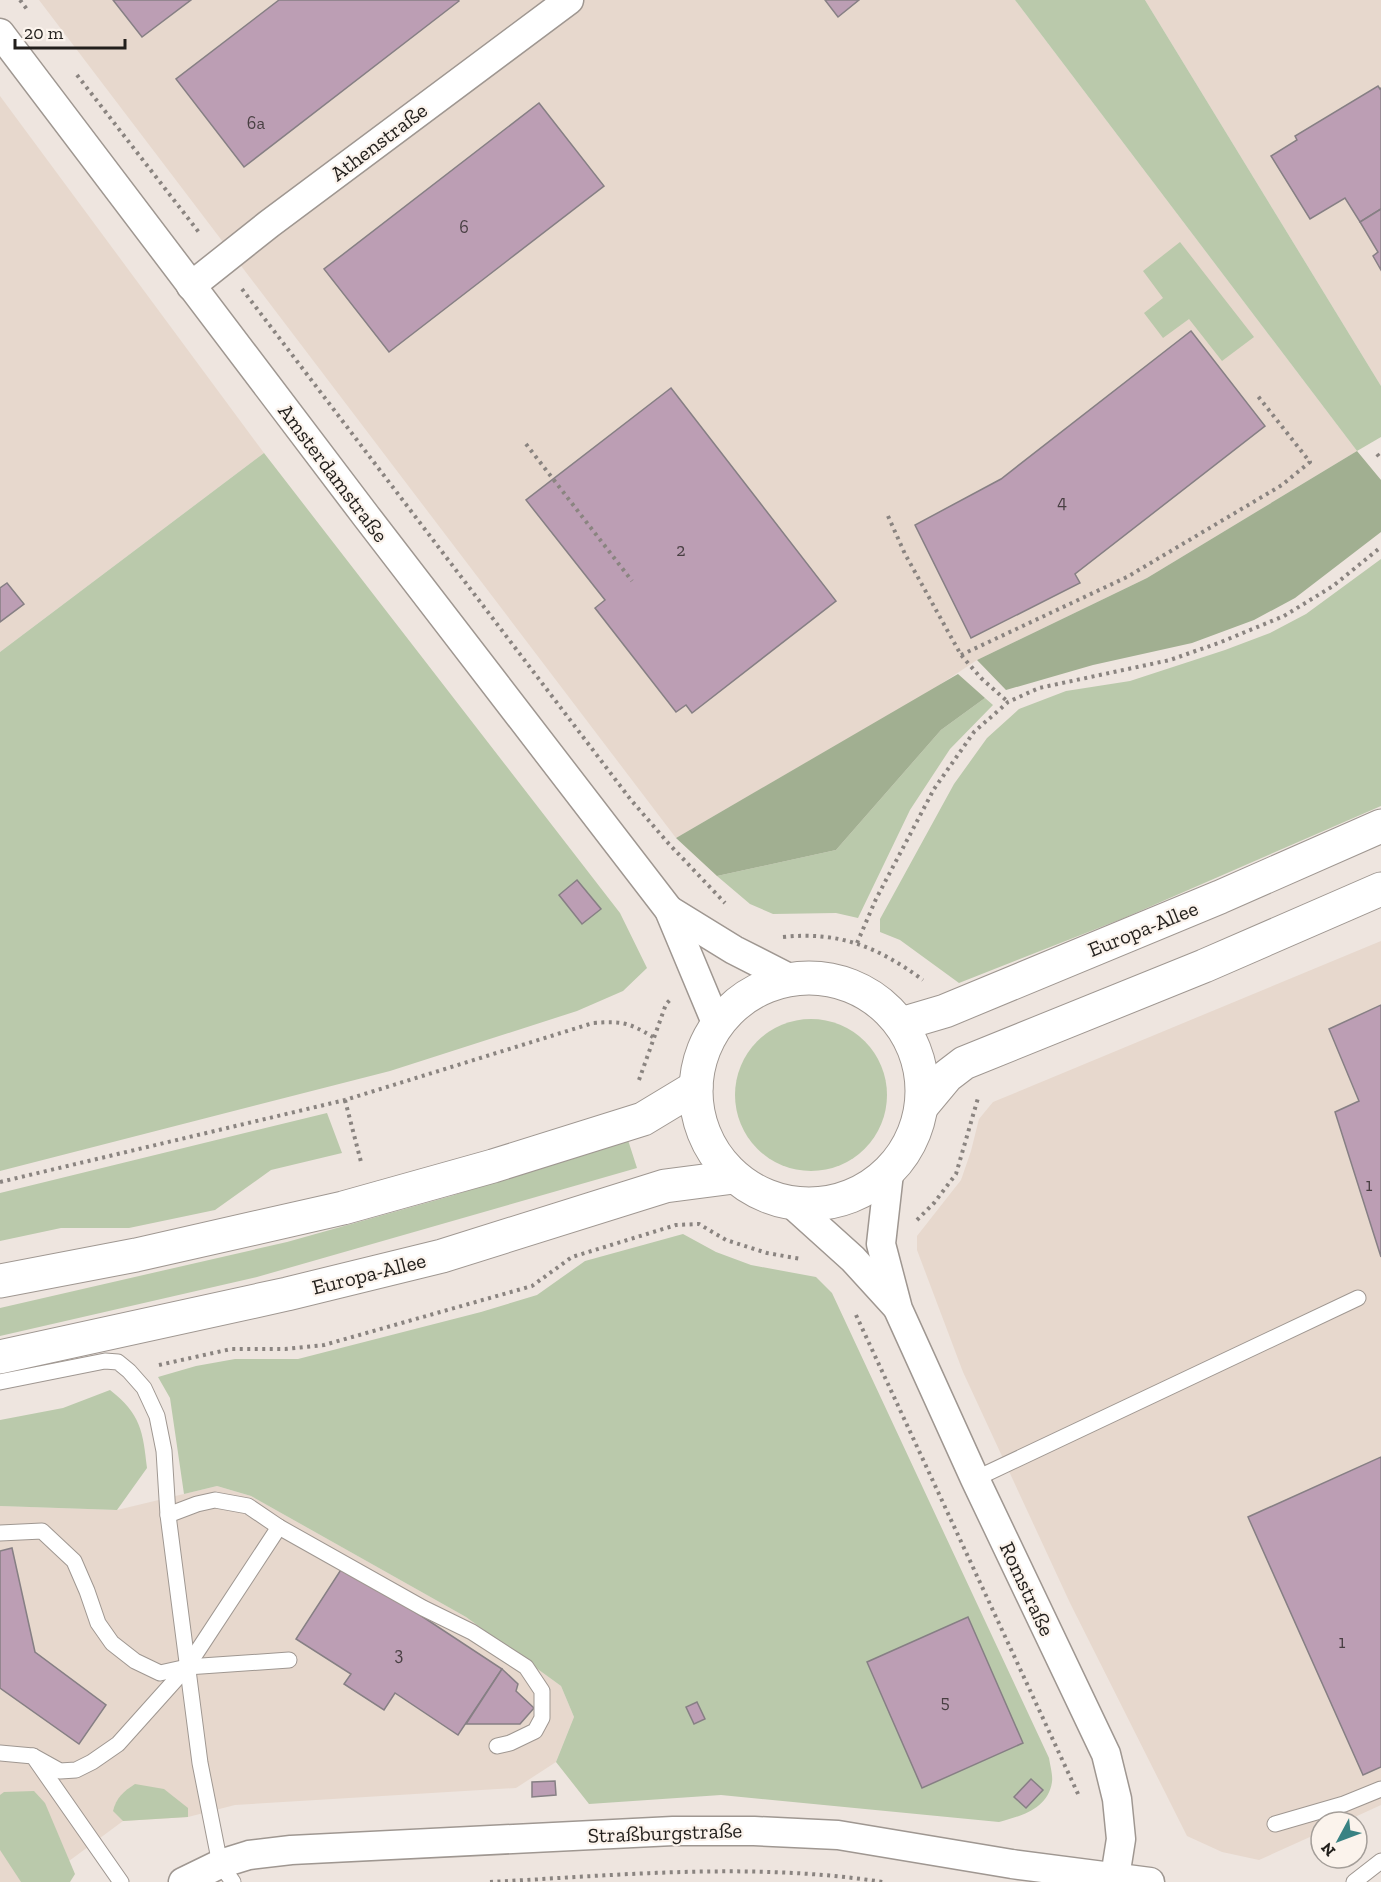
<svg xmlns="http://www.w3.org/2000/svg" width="1381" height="1882" viewBox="0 0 1381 1882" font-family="'Zilla Slab',serif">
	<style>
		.built { fill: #e7d8cd }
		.green { fill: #bac9ab; fill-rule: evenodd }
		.forest { fill: #a1af91 }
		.building { fill: #bc9eb4; stroke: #867f84; stroke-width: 1.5 }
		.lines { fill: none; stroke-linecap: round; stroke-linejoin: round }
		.service-casing { stroke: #9f9791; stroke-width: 17 }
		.minor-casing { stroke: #9f9791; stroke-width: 31 }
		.tertiary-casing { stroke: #9f9791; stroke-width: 35 }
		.path { stroke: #8a8480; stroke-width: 4; stroke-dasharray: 3 4.5; stroke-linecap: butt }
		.service { stroke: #fff; stroke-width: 15 }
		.minor { stroke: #fff; stroke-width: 28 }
		.tertiary { stroke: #fff; stroke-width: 33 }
		.labels { text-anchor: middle; stroke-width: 4.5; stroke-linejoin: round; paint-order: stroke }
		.number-label { font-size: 18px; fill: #483f42 }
		.street-label { font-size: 21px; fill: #221f1c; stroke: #fbf3ec }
	</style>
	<rect width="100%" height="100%" fill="#eee5df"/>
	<g class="built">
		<path d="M39,0H1015L1357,451L1147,578L977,660L935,688L676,838Z"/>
		<path d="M1145,0H1381V386Z"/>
		<path d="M0,96L264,453L0,652Z"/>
		<path d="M1381,941V1805L1344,1822H1321V1832L1259,1860L1222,1852L1187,1836L1070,1603L963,1372L917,1250V1236L961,1180L971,1151L979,1119L993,1102Z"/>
		<path d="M217,1486L251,1496L466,1617L561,1686L574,1717L556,1762L516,1788L235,1805L188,1817L123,1821L69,1861L63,1882H0V1506L117,1510Z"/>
	</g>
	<g class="green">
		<path d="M1015,0H1145L1381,386V437L1357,451Z"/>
		<path d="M1180,242L1254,337L1222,361L1189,319L1163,338L1144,313L1163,298L1143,271Z"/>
		<path d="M264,453L620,913L647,968L623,991L577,1011L390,1071L0,1171V652ZM577,881L600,909L582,924L559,895Z"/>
		<path d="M1381,559V806L1124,918L959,983L900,940L880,932V919L954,784L987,738L1019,709L1066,691L1130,681L1225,650L1270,633L1306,614Z"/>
		<path d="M985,698L993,705L950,749L910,810L858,918L836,913L773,914L750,904L717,876L836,850L941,730Z"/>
		<circle cx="811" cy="1095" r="76"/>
		<path d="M327,1113L342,1153L271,1170L215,1210L129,1228H61L0,1241V1193Z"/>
		<path d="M628,1140L637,1168L257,1277L0,1336V1308L287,1242L451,1196Z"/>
		<path d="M683,1234L716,1252L751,1265L816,1277L832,1293L1049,1758C1050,1765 1053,1775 1052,1782C1048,1809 1021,1816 999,1822L721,1795L589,1804L556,1762L574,1717L561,1686L466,1617L251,1496L217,1486L184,1494L170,1398L158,1377L196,1366L235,1359H298L481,1312L537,1295L585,1261Z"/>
		<path d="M110,1390C141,1414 143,1432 147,1468L117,1510L0,1506V1420L63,1408Z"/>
		<path d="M135,1784L164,1789L188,1808V1817L123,1821L113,1811C116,1798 124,1791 135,1784Z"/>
		<path d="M34,1791L45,1803L75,1874L70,1882H21L0,1850V1795L4,1792Z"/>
	</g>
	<g class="forest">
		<path d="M1357,451L1381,480V532L1295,598L1254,620L1192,643L1093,665L1006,690L977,660L1147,578Z"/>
		<path d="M958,674L985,698L941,730L836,850L717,876L676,838Z"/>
	</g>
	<g class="building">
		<path d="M113,0H191L142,37Z"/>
		<path d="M279,0H458L459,1L244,167L176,79Z"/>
		<path d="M825,0H859L838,17Z"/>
		<path d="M1378,86L1380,89L1381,88V209L1360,222L1345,198L1310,219L1271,156L1297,140L1295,136Z"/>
		<path d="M539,103L604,186L389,352L324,269Z"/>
		<path d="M1381,209V270L1373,256L1378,252L1360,222Z"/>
		<path d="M1191,331L1265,426L1075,574L1080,583L971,638L915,525L1001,479Z"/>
		<path d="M671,388L836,601L692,713L686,705L676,712L595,608L605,600L526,500Z"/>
		<path d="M7,583L24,604L0,622V588Z"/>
		<path d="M577,880L601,909L582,924L559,895Z"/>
		<path d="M1381,1005V1257L1335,1112L1359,1101L1329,1029Z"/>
		<path d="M1381,1457V1767L1363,1775L1248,1517Z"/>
		<path d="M12,1548L35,1652L106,1705L79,1744L0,1688V1551Z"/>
		<path d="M344,1565L502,1669L458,1735L395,1693L384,1710L344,1684L351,1674L296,1639Z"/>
		<path d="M968,1617L1023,1743L922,1788L867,1662Z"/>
		<path d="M502,1669L518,1684L516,1691L534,1708L520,1724H466Z"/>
		<path d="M697,1702L705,1719L694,1724L686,1707Z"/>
		<path d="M1031,1779L1043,1790L1026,1808L1014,1797Z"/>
		<path d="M555,1781L556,1795L532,1797V1782Z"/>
	</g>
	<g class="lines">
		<g class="service-casing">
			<g id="service">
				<path d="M0,1382L105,1361L118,1362L129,1371L144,1388L157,1416L164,1451L168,1515L200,1763L220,1864L233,1882"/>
				<path d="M975,1479L1358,1298"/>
				<path d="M168,1515L197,1504L215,1500L248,1506L279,1527L423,1608L472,1632L526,1667L542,1691V1718L535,1731L510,1743L497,1746"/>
				<path d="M0,1533L42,1531L74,1561L87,1591L98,1623L112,1643L135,1661L160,1673L187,1667L289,1660"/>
				<path d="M0,1753L33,1756L121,1882"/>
				<path d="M33,1756L60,1771L76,1770L92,1762L118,1744L187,1667L279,1527"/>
				<path d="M1275,1824L1344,1804L1381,1789"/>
				<path d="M1354,1882L1381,1861"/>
			</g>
		</g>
		<g class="minor-casing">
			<g id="minor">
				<path d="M0,33L366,516L669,910L717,1025"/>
				<path d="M191,286L269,224L569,0"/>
				<path d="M669,910L734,950L791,979"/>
				<path d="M889,1173L881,1244L898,1309L975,1479L1106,1754L1117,1799L1121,1839L1115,1877"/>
				<path d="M792,1204L853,1259L895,1305"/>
				<path d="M183,1882L220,1864L249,1855L291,1850L673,1831H754L838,1835L1012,1864L1150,1882"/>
			</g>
		</g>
		<g class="tertiary-casing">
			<g id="tertiary">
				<circle cx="809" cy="1091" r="113"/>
				<path d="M901,1024L945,1011L1220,897L1381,826"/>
				<path d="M922,1106L947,1076L964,1063L1204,966L1381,889"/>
				<path d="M0,1281L136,1255L343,1208L493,1166L643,1119L696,1087"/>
				<path d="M0,1357L287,1294L442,1256L665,1186L734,1177"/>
			</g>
		</g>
		<g class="path">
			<path d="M20,0L29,12"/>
			<path d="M77,75L201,235"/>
			<path d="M242,289L631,800L669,844L725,903"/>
			<path d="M526,444L632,581"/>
			<path d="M1377,454L1381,459"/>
			<path d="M888,516L905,554L961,655L981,678L1008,702"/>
			<path d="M961,655L1127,577L1282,485L1310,462L1257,395"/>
			<path d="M783,937C839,931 878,947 923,980"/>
			<path d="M857,943L876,899L934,789L974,732L1008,702L1039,688L1170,660L1221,642L1284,616L1333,586L1381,547"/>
			<path d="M639,1080L666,1004L671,999"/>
			<path d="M345,1100L361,1162"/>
			<path d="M0,1182L345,1100L593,1023C622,1021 628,1022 653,1037"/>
			<path d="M917,1220L934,1203L956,1174L978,1098"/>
			<path d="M856,1315L1079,1796"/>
			<path d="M159,1365L231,1349H285L324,1345L532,1286L572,1257L676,1225L699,1224L726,1240L767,1253L801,1259"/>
			<path d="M490,1882C621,1875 753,1862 883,1882"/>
		</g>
		<use href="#service" class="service"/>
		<use href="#minor" class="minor"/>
		<use href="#tertiary" class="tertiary"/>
	</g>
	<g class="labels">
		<g class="number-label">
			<text x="256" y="129">6a</text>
			<text x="464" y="233">6</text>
			<text x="1062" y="508">4</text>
			<text x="681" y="556">2</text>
			<text x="1369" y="1191">1</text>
			<text x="1342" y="1648">1</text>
			<text x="399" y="1660">3</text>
			<text x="945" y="1708">5</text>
		</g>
		<g class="street-label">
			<text transform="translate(379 142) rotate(-37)" y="7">Athenstraße</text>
			<text transform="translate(333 473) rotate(53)" y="7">Amsterdamstraße</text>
			<text transform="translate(1143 929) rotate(-22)" y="7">Europa-Allee</text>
			<text transform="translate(369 1274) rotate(-14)" y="7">Europa-Allee</text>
			<text transform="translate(1027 1589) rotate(65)" y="7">Romstraße</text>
			<text transform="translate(665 1833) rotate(-2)" y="7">Straßburgstraße</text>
		</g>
	</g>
	<g transform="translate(1339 1840) rotate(229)"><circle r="28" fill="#fbf3ec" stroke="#a49e99" stroke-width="1.5"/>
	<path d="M0-4.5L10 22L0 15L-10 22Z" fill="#398283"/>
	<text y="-9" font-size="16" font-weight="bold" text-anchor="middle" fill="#221f1c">N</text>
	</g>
	<path d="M15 39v9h110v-9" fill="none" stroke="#221f1c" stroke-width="3"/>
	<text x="24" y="39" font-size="18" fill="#221f1c" stroke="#fbf3ec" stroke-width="4.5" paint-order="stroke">20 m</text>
</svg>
